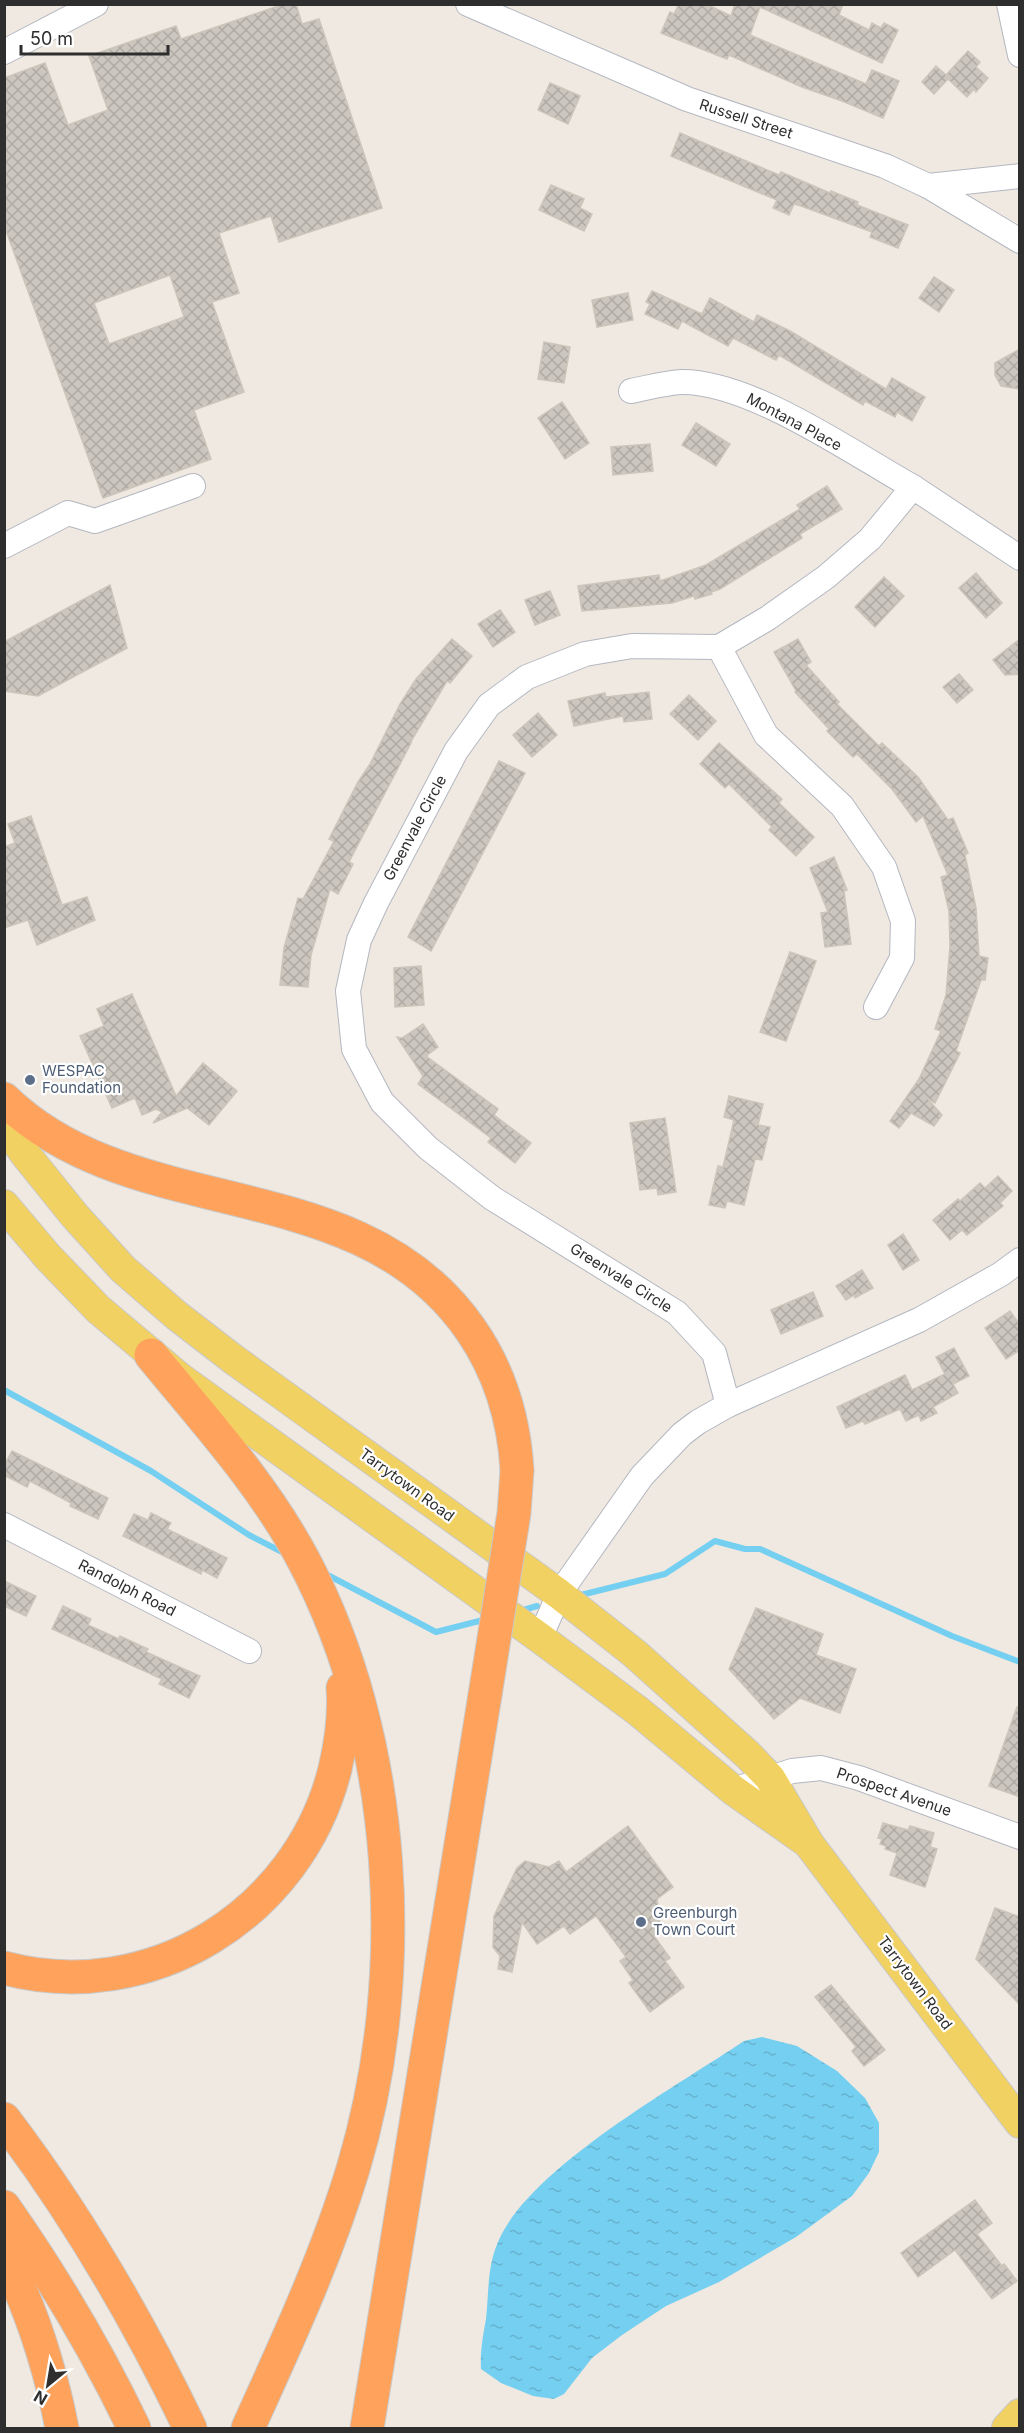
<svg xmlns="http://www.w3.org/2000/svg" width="1024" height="2433" viewBox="0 0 1024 2433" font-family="Inter,sans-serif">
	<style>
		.water { fill: url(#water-ripples) }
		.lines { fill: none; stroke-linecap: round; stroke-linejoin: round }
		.stream { stroke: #75cff0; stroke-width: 6 }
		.building { fill: url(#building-cross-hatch); stroke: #cbc5ba; stroke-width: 1.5; fill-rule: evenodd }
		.minor-casing { stroke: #b4b7c1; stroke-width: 26 }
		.major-casing { stroke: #c9c9c9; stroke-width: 32 }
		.highway-casing { stroke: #c9c9c9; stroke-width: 35 }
		.minor { stroke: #fff; stroke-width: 24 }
		.major { stroke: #f2d163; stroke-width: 30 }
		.highway { stroke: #ffa35c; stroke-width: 33 }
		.highway-bridge-casing { stroke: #c9c9c9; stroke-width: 35; stroke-linecap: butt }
		.highway-bridge { stroke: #ffa35c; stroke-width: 33 }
		.service-dot { fill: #5c6f8a; stroke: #fff; stroke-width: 2 }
		.labels { text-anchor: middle; stroke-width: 4.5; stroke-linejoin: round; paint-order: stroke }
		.street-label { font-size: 15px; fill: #2e2e2e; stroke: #fff }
		.service-label { font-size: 15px; fill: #4e5e75; stroke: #fff; text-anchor: start }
	</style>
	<defs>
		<pattern id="water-ripples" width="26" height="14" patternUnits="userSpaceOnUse" patternTransform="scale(1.5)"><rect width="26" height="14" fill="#75cff0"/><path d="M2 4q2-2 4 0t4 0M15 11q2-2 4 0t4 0" fill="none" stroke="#66b2ce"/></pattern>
		<pattern id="building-cross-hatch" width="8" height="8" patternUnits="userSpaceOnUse" patternTransform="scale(1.5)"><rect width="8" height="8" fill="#cbc7bf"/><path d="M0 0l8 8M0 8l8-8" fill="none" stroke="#afaba4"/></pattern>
	</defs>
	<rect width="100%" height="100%" fill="#efe9e1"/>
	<path class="water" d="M762,2037L797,2046L837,2071L865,2098L879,2123V2152L869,2173L852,2196L796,2237L719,2282L666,2306L622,2335L592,2358L564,2394L554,2399L533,2396L501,2383L481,2369C480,2351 483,2336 486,2319C489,2292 487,2267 498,2242C529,2168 676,2087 744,2041Z"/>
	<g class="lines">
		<g class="stream">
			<path d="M4,1390L151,1471L249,1535L286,1554"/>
			<path d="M322,1572L436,1632L487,1619"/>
			<path d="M577,1596L665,1574L715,1541L745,1549H760L952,1636L1020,1662"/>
			<path d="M520,1611L537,1606"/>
		</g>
	</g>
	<g class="building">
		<path d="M284,4H296L302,24L319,19L382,208L279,242L271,216L219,233L239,293L212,302L244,392L194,410L211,459L103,498L4,225V78L45,63L68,125L108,110L89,56L176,26L181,39ZM170,275L184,317L109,344L94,303Z"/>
		<path d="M679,4H706L731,16L735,4H843L839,15L869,30L872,23L881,28L884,23L898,30L882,63L760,7L750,35L866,84L872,70L899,81L883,118L842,101L802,87L729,55L727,59L661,33L670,12L674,14Z"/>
		<path d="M968,51L980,62L976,67L988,78L976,92L974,89L967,97L948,79L934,94L922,82L936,66L946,75Z"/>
		<path d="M550,83L580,96L568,124L538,110Z"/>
		<path d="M680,133L779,175L781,172L830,193L831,191L858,202L857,205L908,225L898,248L870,237L872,232L801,206L794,204L789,215L773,208L777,200L671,156Z"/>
		<path d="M551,185L584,199L580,208L592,214L584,231L539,210Z"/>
		<path d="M934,277L954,290L939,312L919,298Z"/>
		<path d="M652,291L702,314L710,298L754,322L757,315L790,331L886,389L892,378L925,397L912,421L897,412L895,417L865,401L863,405L779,355L776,360L733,338L728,346L682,321L678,329L645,314L650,304L646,302Z"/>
		<path d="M628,293L633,320L597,327L592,300Z"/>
		<path d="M544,342L570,347L564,383L538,379Z"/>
		<path d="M1020,349V389L1001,386L995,375V363Z"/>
		<path d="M562,402L589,443L565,459L538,418Z"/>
		<path d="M696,423L730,444L716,466L682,445Z"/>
		<path d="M650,444L653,471L613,475L611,447Z"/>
		<path d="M827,486L842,509L800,534L802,538L720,589L711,592L712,594L695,599L694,596L672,603L582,611L578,586L659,575L660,581L706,565L800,509L797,505Z"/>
		<path d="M976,573L1002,603L986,618L959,588Z"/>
		<path d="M884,577L904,596L875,627L855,607Z"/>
		<path d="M110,585L127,648L38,696L4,691V642Z"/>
		<path d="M550,591L560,615L535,625L525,600Z"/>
		<path d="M500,610L515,632L493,647L478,624Z"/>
		<path d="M452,639L472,656L450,683L447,681L410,743H411L349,862L353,864L338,894L330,889L311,955L308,987L280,985L284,948L298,898L303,899L334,841L329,839L358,782L370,764L400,704L416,679Z"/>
		<path d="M798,639L811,662L806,665L839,702L837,704L879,746L882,743L918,777L948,820L953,818L968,853L965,855L976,908L979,956L988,958L985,980H981L956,1051L960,1053L935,1103L927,1098L942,1115L934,1126L911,1113L899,1128L890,1121L919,1079L941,1031L935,1029L946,995L950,946L949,911L941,877L948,875L923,816L916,822L892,789L857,754L853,757L827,731L829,729L795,692L796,691L774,652Z"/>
		<path d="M1020,639V674L1005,675L993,660Z"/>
		<path d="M959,674L973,690L957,703L943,687Z"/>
		<path d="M649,692L652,719L624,722L623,716L574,726L568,701L605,693L606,697Z"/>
		<path d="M689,695L716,721L698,740L670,714Z"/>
		<path d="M538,713L557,735L532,757L513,735Z"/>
		<path d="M719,743L782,799L779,803L814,837L796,856L769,830L772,827L729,784L725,788L700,764Z"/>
		<path d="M499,761L525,773L431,951L408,937Z"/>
		<path d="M31,816L62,905L87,897L95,920L37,945L28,920L4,928V847L15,843L8,824Z"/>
		<path d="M834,857L847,890L844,891L851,944L825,947L821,913L828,912L810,868Z"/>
		<path d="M790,952L816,961L786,1041L760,1032Z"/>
		<path d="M421,966L424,1005L395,1007L394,968Z"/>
		<path d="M132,994L176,1096L203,1063L237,1091L209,1125L187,1108L153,1123L162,1112L156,1109L142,1115L135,1098L112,1108L80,1036L104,1026L97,1009Z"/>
		<path d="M423,1024L438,1047L426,1056L498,1109L494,1115L531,1143L515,1163L488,1142L491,1138L418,1084L423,1076L397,1037L402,1038Z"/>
		<path d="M729,1096L763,1104L758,1125L770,1127L762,1160L755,1159L744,1205L727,1201L725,1208L709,1205L718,1166L723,1167L734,1120L724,1117Z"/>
		<path d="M665,1118L676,1192L658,1195L657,1188L640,1190L630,1123Z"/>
		<path d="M998,1176L1012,1191L1000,1203L1003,1206L967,1235L962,1230L950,1240L933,1220L958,1199L960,1201L980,1183L985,1188Z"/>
		<path d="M903,1234L919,1260L903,1270L888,1245Z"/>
		<path d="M862,1270L873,1288L855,1298L854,1295L846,1300L836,1286Z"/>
		<path d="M813,1292L823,1316L781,1334L771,1310Z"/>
		<path d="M1010,1311L1020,1325V1350L1006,1359L985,1328Z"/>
		<path d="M954,1348L969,1376L953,1384L958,1393L933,1407L937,1413L921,1421L919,1415L906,1421L900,1409L865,1424L863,1421L846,1428L837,1407L905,1375L912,1390L945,1374L936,1357Z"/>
		<path d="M12,1451L108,1498L98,1519L70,1506L71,1503L30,1481L27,1487L4,1475V1466Z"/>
		<path d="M151,1513L171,1523L167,1529L227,1558L217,1578L202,1570L201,1574L123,1536L134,1514L148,1520Z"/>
		<path d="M4,1581L36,1596L26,1616L4,1606Z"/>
		<path d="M63,1606L91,1619L88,1625L119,1639L120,1636L148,1649L146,1652L200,1676L189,1698L159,1684L162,1679L52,1629Z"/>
		<path d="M756,1608L823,1634L816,1655L856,1669L840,1713L800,1698L774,1719L729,1669Z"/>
		<path d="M1017,1707L1020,1708V1797L989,1786Z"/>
		<path d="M883,1823L908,1830L910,1826L934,1833L930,1847L937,1849L925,1887L890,1875L897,1853L885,1849L886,1846L880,1844L882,1839L878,1838Z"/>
		<path d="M628,1826L673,1887L657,1899L660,1919L659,1928L654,1936L670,1958L665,1961L684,1987L650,2012L629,1983L633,1980L620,1961L626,1957L596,1916L570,1934L564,1926L537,1944L522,1922L512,1972L498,1969L500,1956L493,1947L494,1916L517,1868L525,1861L549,1867L559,1861L566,1872Z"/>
		<path d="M995,1908L1020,1917V2005L976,1959Z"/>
		<path d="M831,1985L885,2050L864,2066L852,2051L856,2047L815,1997Z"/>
		<path d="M975,2200L992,2223L977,2234L1002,2266L1004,2264L1017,2281L992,2299L955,2250L918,2277L901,2253Z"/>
	</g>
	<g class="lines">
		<g class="minor-casing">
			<g id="minor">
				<path d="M468,4L687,99L885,166L928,186L1020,241"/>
				<path d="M1009,4L1020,55"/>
				<path d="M4,52L96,4"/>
				<path d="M928,186L1020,176"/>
				<path d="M631,391C647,388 664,383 681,382C750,381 852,453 913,487"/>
				<path d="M4,546L68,513L95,521L193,486"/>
				<path d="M719,647L766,735L842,806L884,867L903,921L902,958L876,1007"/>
				<path d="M728,1405L714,1353L677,1313L492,1198L428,1148L382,1102L354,1049L348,991L359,940L376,903L456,751L489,705L527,677L585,654L632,646L719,647L768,618L826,577L870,539L913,487L1020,558"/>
				<path d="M4,1525L249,1651"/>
				<path d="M540,1638L559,1594L642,1476L682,1434L698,1422L728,1405L919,1320L1001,1274L1020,1260"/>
				<path d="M733,1790L792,1771L821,1768L859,1778L1020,1837"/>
			</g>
		</g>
		<g class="major-casing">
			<g id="major">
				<path d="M4,1124L25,1154L75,1216L123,1269L176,1315L233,1359L559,1594L634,1653L748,1755L770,1778L809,1844L1020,2123"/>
				<path d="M4,1205L48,1257L98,1309L180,1378L540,1638L638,1711L733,1790L804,1840"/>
				<path d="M1007,2428L1020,2414"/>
			</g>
		</g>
		<g class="highway-casing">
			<g id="highway">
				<path d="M4,1099C134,1226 360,1168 471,1330C500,1372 514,1419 517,1470"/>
				<path d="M151,1355C205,1421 264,1485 304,1561C398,1740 411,1977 353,2169C326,2258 286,2344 248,2428"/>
				<path d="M4,1968C150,2007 299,1914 335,1769C341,1743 345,1714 343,1688"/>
				<path d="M4,2119C77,2215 138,2320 190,2428"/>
				<path d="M4,2207C53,2277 97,2351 134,2428"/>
				<path d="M4,2255C32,2310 50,2368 62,2428"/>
				<path d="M367,2428L485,1695"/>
			</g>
		</g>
		<use href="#minor" class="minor"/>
		<use href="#major" class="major"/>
		<use href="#highway" class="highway"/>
		<g class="highway-bridge-casing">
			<path id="highway-bridge" d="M485,1695L514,1513L517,1470"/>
		</g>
		<use href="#highway-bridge" class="highway-bridge"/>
	</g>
	<g class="service-dot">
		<circle cx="30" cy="1080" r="6"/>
		<circle cx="641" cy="1922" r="6"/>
	</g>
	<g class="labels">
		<g class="street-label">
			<text transform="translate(746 119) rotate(18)" y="5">Russell Street</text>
			<text transform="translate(794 422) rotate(28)" y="5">Montana Place</text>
			<text transform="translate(415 828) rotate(-62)" y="5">Greenvale Circle</text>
			<text transform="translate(621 1278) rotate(32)" y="5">Greenvale Circle</text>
			<text transform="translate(407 1485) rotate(36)" y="5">Tarrytown Road</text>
			<text transform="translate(127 1588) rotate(27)" y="5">Randolph Road</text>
			<text transform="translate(894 1792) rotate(19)" y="5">Prospect Avenue</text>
			<text transform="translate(915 1983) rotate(53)" y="5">Tarrytown Road</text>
		</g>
		<g class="service-label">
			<text x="42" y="1076">WESPAC<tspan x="42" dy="17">Foundation</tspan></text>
			<text x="653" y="1918">Greenburgh<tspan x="653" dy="17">Town Court</tspan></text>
		</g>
	</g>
	<rect width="1024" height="2433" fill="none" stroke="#2e2e2e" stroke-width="12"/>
	<g transform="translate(48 2385) rotate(210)" stroke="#ffffff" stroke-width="4.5" paint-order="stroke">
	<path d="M0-4.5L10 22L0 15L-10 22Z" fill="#2e2e2e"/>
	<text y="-9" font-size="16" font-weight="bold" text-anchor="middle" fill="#2e2e2e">N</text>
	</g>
	<path d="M21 45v9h147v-9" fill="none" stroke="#2e2e2e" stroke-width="3"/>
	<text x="30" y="45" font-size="18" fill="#2e2e2e" stroke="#ffffff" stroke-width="4.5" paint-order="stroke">50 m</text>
</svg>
